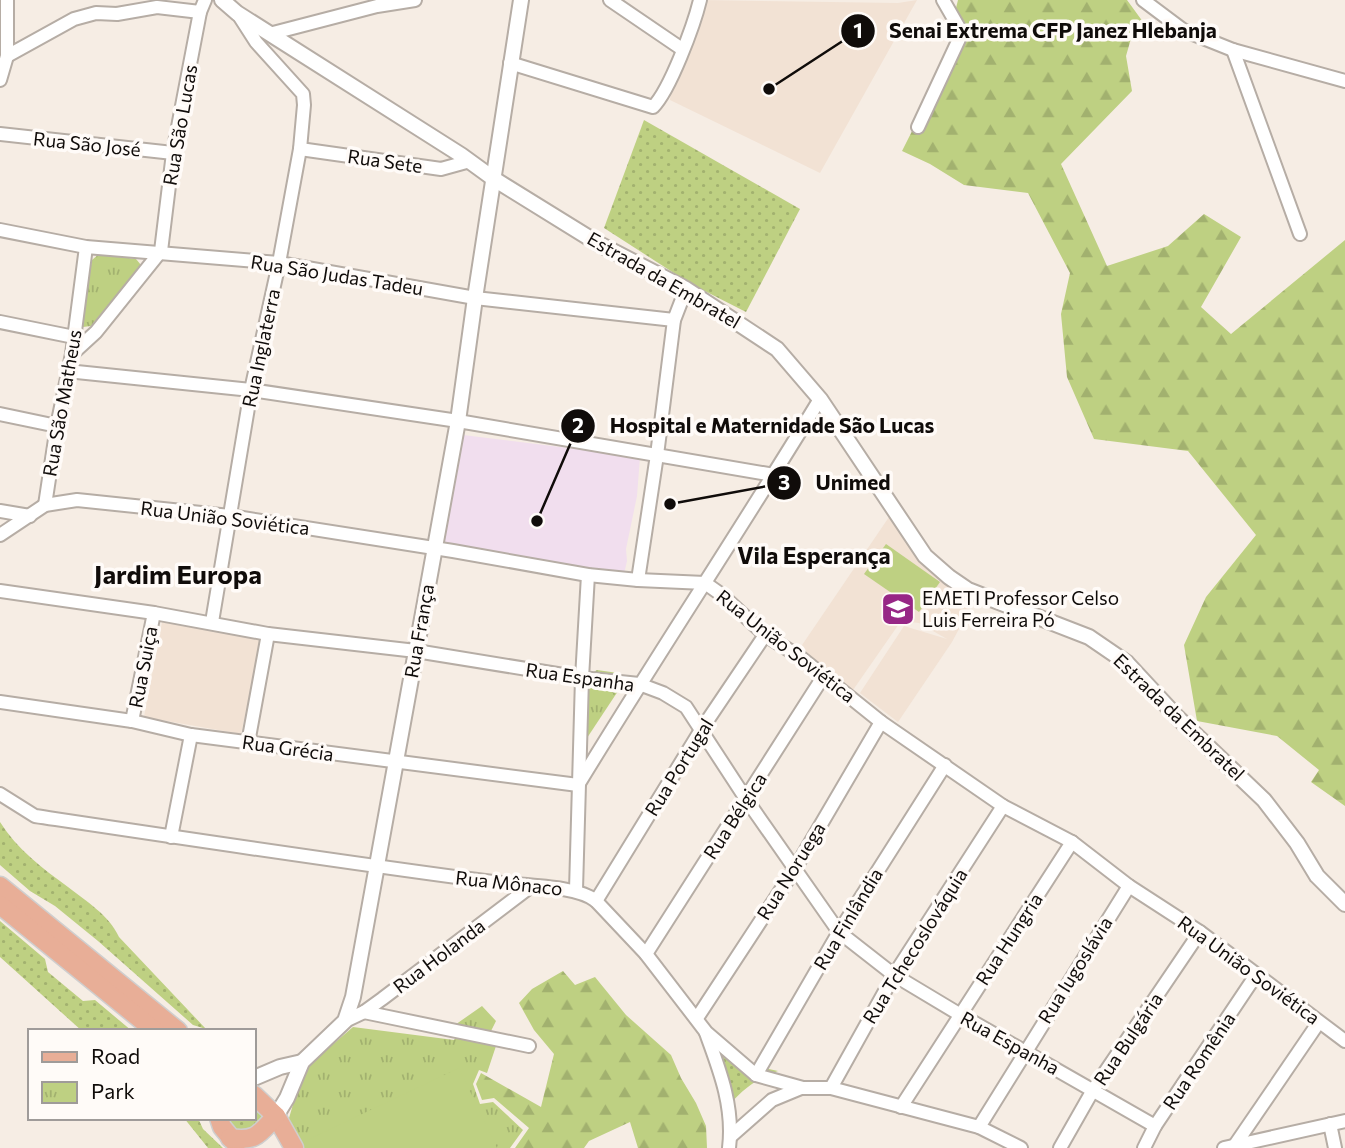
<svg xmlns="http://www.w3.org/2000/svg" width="1345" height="1148" viewBox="0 0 1345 1148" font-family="Commissioner,sans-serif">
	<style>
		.built { fill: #f2e2d4 }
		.medical { fill: #f1deee }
		.grass { fill: url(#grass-dots) }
		.forest { fill: url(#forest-firs) }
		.park { fill: url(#park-tufts) }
		.garden { fill: #bed082 }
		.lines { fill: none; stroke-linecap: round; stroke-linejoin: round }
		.minor-casing { stroke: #b6ada5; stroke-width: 16 }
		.tertiary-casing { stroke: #b6ada5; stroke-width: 18 }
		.primary-casing { stroke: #cfcece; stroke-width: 21 }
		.minor { stroke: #fff; stroke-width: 12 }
		.tertiary { stroke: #fff; stroke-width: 14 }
		.primary { stroke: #e8ae97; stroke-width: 18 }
		.labels { text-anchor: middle; stroke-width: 7; stroke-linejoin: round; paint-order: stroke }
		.street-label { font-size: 19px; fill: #100c0a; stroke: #fffbf8 }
		.poi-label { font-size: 19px; fill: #100c0a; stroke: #fffbf8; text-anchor: start }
		.quarter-label { font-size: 23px; font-weight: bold; fill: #100c0a; stroke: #fffbf8 }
		.district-label { font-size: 26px; font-weight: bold; fill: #100c0a; stroke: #fffbf8 }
		.leader { fill: none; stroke: #100c0a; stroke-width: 2.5 }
		.callout-dot { fill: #100c0a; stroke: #fffbf8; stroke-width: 2.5 }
		.mark-label { font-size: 21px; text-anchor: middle; font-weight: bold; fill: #fff }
		.callout-label { font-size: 21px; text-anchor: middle; font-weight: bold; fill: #100c0a; stroke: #fffbf8; stroke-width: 7; stroke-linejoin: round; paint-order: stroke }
	</style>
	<defs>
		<pattern id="grass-dots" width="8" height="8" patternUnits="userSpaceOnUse" patternTransform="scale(1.75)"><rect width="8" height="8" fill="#bed082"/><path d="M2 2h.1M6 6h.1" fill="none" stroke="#a2b16f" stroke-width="1.8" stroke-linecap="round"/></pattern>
		<pattern id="forest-firs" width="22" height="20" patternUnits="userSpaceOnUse" patternTransform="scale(1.75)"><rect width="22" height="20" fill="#bed082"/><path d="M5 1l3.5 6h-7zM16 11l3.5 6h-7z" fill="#a2b16f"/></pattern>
		<pattern id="park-tufts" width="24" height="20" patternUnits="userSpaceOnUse" patternTransform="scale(1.75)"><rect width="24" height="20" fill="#bed082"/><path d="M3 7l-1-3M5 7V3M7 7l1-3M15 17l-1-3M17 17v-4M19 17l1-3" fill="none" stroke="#a2b16f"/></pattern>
	</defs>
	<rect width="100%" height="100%" fill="#f6ede4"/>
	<g class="built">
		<path d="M702,0L898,3L917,0L820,173L670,100L672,78Z"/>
		<path d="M889,517L937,576L976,597L952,642L898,722L860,693L904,626L947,639L919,623L901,621L853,690L798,651Z"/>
		<path d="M162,622L261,640L241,734L144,717Z"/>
	</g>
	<path class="medical" d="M455,434L640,457L637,496L626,549L627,561L624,574L439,547Z"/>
	<g class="grass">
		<path d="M644,120L800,209L746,312L691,284L604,228Z"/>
		<path d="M0,822C17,849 42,868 68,887C87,902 109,915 119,937L206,1029L193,1025L98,941L55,906L30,891L0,865Z"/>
		<path d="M0,921L45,959L48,972L83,1001L95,1000L132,1031H82L0,957Z"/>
		<path d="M718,1045L755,1066L778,1071C759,1077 744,1088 731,1103L727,1071Z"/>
		<path d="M254,1108L261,1114L262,1123L243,1139L225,1118H254Z"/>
		<path d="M184,1118H198L203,1129L223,1148H208Z"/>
	</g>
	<g class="forest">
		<path d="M958,0H1127L1154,37L1132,35L1126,56L1132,91L1061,164L1107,266L1168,246L1204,214L1241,237L1201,307L1231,334L1345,240V806L1311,782L1319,770L1277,736L1197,721L1184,645L1206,597L1256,535L1188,451L1094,439L1067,377L1061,314L1070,273L1028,193L964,185L930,164L902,151L957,42L954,16Z"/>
		<path d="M563,971L575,985L595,977L626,1015L671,1055L681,1078L696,1103L706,1126L707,1148H638L630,1122L589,1141L584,1148H515L529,1128L494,1098L482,1100L476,1084L481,1073L541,1107L554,1054L534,1030L519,1003L532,989Z"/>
	</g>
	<g class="park">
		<path d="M99,254L136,259L141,265L91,326L83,327L80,322L92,260Z"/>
		<path d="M597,670L618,673L624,682L587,738L582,735L587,681L590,674Z"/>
		<path d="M482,1006L496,1021L489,1035L497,1043L487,1073L479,1070L473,1084L480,1104L493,1102L523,1130L510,1148H297L287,1125L303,1070L353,1027L454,1040L459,1033L452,1027Z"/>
	</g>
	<g class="garden">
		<path d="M886,544L940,582L919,612L864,574Z"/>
		<path d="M459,1068L497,1148H306L303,1142Z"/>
	</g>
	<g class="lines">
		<g class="minor-casing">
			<g id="minor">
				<path d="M610,0L682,49"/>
				<path d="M1143,0L1183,30L1233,50L1345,81"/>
				<path d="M273,33L377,6L415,0"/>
				<path d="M1233,50L1300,234"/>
				<path d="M7,56L74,19L96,13L117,14L157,7L200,12"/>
				<path d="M510,63L653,107C670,90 694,25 700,0"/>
				<path d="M0,80L7,56V0"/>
				<path d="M918,127L960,37L958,26L943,0"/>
				<path d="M0,134L173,153"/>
				<path d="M300,149L441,169L470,161"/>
				<path d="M0,230L86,247L279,263L475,298L674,320"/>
				<path d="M161,251L173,153L200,12L205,0"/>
				<path d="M0,322L79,338"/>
				<path d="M72,354L96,332L161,251"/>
				<path d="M67,371L251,390L458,421L774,475"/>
				<path d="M0,414L57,426"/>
				<path d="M45,505L57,426L72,354L86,247"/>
				<path d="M0,511L30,516"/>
				<path d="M0,535L45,505L77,500L230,516L453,551L588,575L638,580L705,583L722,595L765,635L800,657L881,722L1003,806L1072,842L1129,886L1200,932L1345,1041"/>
				<path d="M638,580L657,455L674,320L686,289"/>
				<path d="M0,591L154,613L268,634L416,651L582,678L639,684L663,693L686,707L746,799L839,932L894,975L959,1014L1155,1126"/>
				<path d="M212,622L251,390L279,263L300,149L304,105L303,94L256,42L238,14"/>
				<path d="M0,702L132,721L191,735L578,785C657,655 741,529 820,399"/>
				<path d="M132,721L154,613"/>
				<path d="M248,743L268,634"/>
				<path d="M0,794L35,816C188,839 340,862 493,882C521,886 577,885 596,901L646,954L706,1032L756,1075L803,1088H831L979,1127L1021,1148"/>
				<path d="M171,837L191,735"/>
				<path d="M576,890L582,678L588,575"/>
				<path d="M596,901L701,730L765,635"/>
				<path d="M646,954L823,677"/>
				<path d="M364,1012L529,1046"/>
				<path d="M697,1018L796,867L881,722"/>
				<path d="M345,1021L364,1012L382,999L530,887"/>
				<path d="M706,1033C720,1071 734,1107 729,1148"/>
				<path d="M756,1075L839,932L945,765"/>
				<path d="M831,1088L894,975L1003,806"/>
				<path d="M901,1107L1072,842"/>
				<path d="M1330,1124L1335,1148"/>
				<path d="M979,1127L1129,886"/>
				<path d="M730,1137L772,1100L801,1088"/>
				<path d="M1235,1145L1319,1022"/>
				<path d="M1060,1148L1093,1090L1200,932"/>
				<path d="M1144,1148L1155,1126L1256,975"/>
				<path d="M1224,1148L1345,1121"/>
			</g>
		</g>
		<g class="tertiary-casing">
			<g id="tertiary">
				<path d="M222,0L237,13L461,155L494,179L599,244L686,289L777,349L820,399L925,556L949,577L968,590L1089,637L1127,663L1178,718L1264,800L1297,843L1317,876L1345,904"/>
				<path d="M254,1078L280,1067L302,1062"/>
				<path d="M276,1116L287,1098L302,1062L345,1021L353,997L458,421L475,298L521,0"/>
			</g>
		</g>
		<g class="primary-casing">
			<g id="primary">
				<path d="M0,886L178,1031"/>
				<path d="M0,905L155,1031"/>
				<path d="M254,1095L276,1116L294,1148"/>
				<path d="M219,1118L222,1127L236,1144"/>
				<path d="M230,1138C256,1142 259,1134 276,1116"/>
			</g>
		</g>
		<use href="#minor" class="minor"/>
		<use href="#tertiary" class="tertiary"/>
		<use href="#primary" class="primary"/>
	</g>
	<defs>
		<g id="school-square" transform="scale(1.75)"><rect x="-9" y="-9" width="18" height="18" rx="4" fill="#972786" stroke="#fffbf8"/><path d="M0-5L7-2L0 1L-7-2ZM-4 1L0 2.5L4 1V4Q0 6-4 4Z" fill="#fff"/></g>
	</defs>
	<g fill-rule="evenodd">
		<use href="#school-square" x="898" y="609"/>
	</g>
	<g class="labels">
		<g class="street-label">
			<text transform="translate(180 125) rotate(-80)" y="7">Rua São Lucas</text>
			<text transform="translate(87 144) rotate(6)" y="7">Rua São José</text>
			<text transform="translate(385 161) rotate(8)" y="7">Rua Sete</text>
			<text transform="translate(337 275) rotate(9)" y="7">Rua São Judas Tadeu</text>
			<text transform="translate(664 280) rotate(30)" y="7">Estrada da Embratel</text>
			<text transform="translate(261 348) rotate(-78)" y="7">Rua Inglaterra</text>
			<text transform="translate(62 403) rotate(-80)" y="7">Rua São Matheus</text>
			<text transform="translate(225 518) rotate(7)" y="7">Rua União Soviética</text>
			<text transform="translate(419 631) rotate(-80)" y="7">Rua França</text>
			<text transform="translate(786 646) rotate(38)" y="7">Rua União Soviética</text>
			<text transform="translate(143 667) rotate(-79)" y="7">Rua Suiça</text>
			<text transform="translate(580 677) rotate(8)" y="7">Rua Espanha</text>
			<text transform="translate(1179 717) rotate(44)" y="7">Estrada da Embratel</text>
			<text transform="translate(288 748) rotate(8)" y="7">Rua Grécia</text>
			<text transform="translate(679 767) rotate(-58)" y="7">Rua Portugal</text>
			<text transform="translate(735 816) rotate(-57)" y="7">Rua Bélgica</text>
			<text transform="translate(791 871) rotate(-58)" y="7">Rua Noruega</text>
			<text transform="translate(509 883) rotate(6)" y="7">Rua Mônaco</text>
			<text transform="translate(848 919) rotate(-59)" y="7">Rua Finlândia</text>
			<text transform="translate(1009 939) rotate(-57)" y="7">Rua Hungria</text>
			<text transform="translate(915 946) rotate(-58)" y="7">Rua Tchecoslováquia</text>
			<text transform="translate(439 956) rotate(-37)" y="7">Rua Holanda</text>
			<text transform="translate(1075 970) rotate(-58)" y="7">Rua Iugoslávia</text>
			<text transform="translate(1249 970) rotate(36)" y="7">Rua União Soviética</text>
			<text transform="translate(1128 1039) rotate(-56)" y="7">Rua Bulgária</text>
			<text transform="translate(1010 1043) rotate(29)" y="7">Rua Espanha</text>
			<text transform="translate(1199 1061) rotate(-56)" y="7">Rua Romênia</text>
		</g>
		<g class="poi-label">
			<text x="922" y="605">EMETI Professor Celso<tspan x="922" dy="22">Luis Ferreira Pó</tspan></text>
		</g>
		<g class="quarter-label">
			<text x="814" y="564">Vila Esperança</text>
		</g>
		<g class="district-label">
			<text x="178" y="584">Jardim Europa</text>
		</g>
	</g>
	<path class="leader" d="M769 89L858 31M537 521L578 426M670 504L784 483"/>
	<g class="callout-dot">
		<circle cx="769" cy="89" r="7"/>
		<circle cx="537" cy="521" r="7"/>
		<circle cx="670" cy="504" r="7"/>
		<circle cx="858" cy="31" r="18"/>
		<circle cx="578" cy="426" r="18"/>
		<circle cx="784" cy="483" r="18"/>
	</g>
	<g class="mark-label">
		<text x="858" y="38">1</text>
		<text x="578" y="433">2</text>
		<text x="784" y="490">3</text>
	</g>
	<g class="callout-label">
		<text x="1053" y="38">Senai Extrema CFP Janez Hlebanja</text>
		<text x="772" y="433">Hospital e Maternidade São Lucas</text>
		<text x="853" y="490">Unimed</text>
	</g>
	<rect x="28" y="1029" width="228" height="91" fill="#fffbf8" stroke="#9f9b99" stroke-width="2"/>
	<rect x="42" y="1052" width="35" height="10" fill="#e8ae97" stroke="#9f9b99" stroke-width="2"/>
	<text x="91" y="1064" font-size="21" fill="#100c0a">Road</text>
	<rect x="42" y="1082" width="35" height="21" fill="url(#park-tufts)" stroke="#9f9b99" stroke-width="2"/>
	<text x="91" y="1099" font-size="21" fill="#100c0a">Park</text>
</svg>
